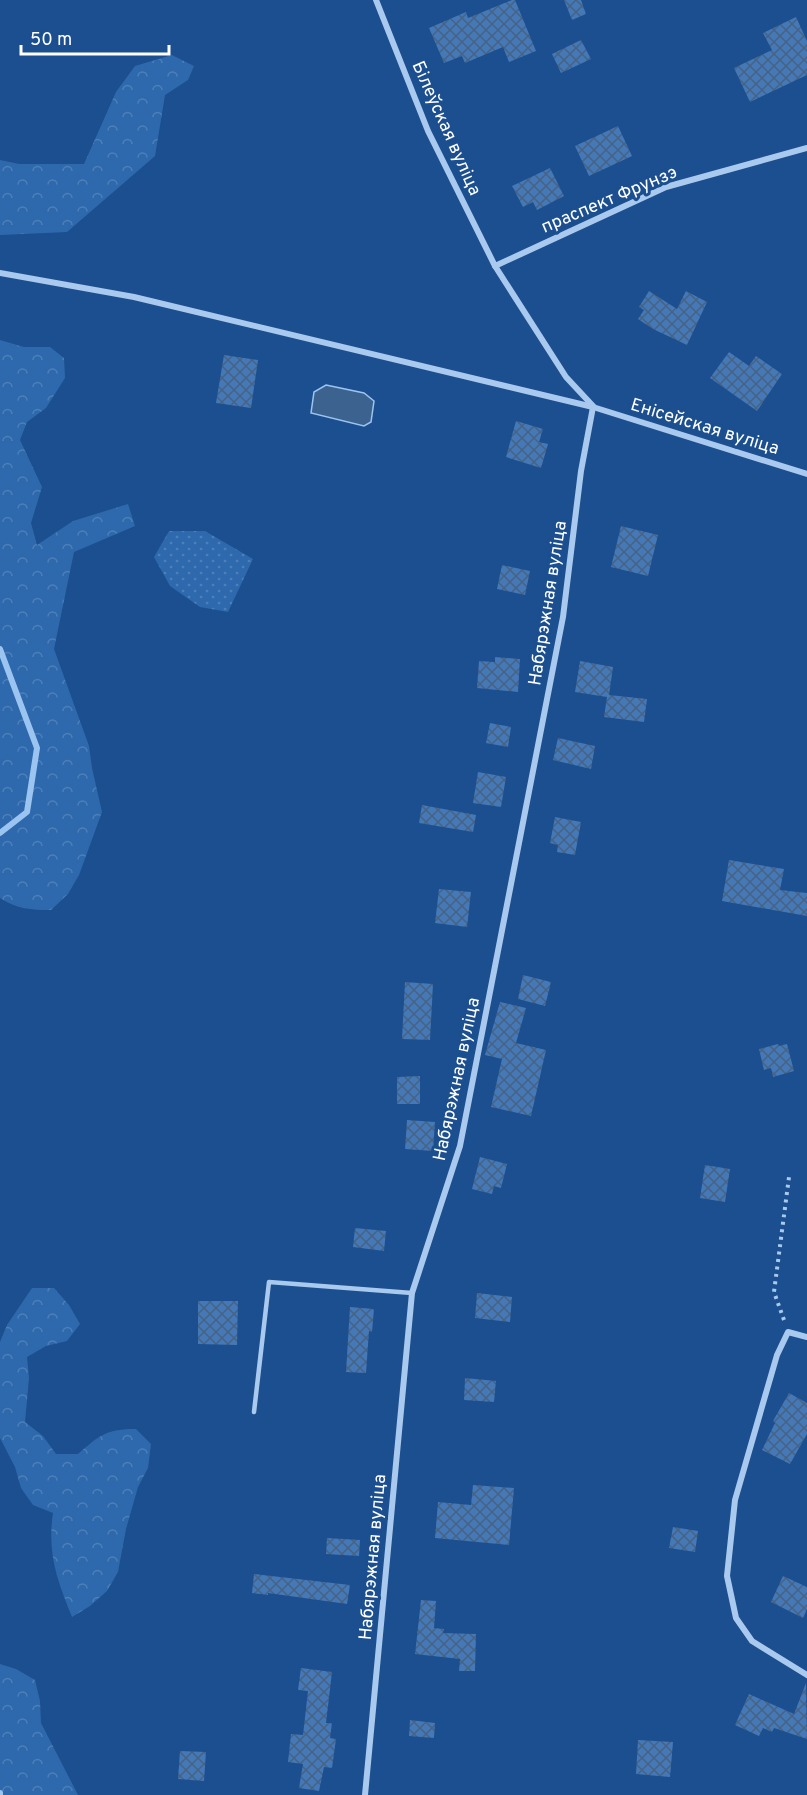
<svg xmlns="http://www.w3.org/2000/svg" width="807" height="1795" viewBox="0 0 807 1795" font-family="Overpass,sans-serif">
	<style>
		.grass { fill: url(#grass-dots) }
		.forest { fill: url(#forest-crowns) }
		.water { fill: #3c6290; stroke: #9cc4f0; stroke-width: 1.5 }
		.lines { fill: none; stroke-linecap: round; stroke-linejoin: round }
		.stream { stroke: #9cc4f0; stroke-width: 6 }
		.building { fill: url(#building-cross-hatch) }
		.path { stroke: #a9c9ee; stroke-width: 4; stroke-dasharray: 3 4.5; stroke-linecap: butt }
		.lane { stroke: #a9c9ee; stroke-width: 4.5 }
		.street { stroke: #a9c9ee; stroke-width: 6 }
		.labels { text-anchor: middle; stroke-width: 6; stroke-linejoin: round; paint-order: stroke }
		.street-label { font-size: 18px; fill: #fff; stroke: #1b4f8f }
	</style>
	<defs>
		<pattern id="grass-dots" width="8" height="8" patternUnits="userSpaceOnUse" patternTransform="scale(1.5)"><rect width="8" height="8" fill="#2e69ad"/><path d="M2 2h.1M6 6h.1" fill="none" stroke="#4d80b9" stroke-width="1.8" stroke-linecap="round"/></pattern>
		<pattern id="forest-crowns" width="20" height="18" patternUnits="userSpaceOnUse" patternTransform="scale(1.5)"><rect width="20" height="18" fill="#2e69ad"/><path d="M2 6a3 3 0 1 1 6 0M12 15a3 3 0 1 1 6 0" fill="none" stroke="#4d80b9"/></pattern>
		<pattern id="building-cross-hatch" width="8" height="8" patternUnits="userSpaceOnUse" patternTransform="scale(1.5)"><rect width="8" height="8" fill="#4478b7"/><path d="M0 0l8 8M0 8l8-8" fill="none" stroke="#486282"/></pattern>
	</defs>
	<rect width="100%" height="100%" fill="#1b4f8f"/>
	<path class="grass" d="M169,531H205L253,559L228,612L200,607L170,586L154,557Z"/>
	<g class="forest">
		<path d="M172,55L194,66L188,80L165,95L155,156L67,232L0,235V160L19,164H84L116,92L135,66Z"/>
		<path d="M0,340L24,347H50L64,358L65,378L46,408L27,422L20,440L42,487L31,523L37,545L73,521L128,504L135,526L74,552L54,649L89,746L92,768L102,812L79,875L68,894L51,910C31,910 17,909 0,898Z"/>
		<path d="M32,1288H54L69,1305L80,1324L67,1341L46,1346L27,1357L29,1378L25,1422L43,1436L56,1454H78C100,1435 106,1429 136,1429L151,1444L148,1468L138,1487L126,1529L118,1572L107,1591L90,1606L72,1617C57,1580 47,1553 53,1513L33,1505L21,1488L15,1467L0,1438V1342L7,1325Z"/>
		<path d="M0,1664L16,1669L35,1680L40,1701L41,1723L78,1795H0Z"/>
	</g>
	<path class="water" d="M326,385L364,393L374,401L371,422L364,426L311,413L314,392Z"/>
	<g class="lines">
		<g class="stream">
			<path d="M0,649L37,748L27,812L0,833"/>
			<path d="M0,1793V1795"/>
		</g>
	</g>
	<g class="building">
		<path d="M512,0H515L536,51L509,62L503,47L465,63L462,56L444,63L429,28L466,12L468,18Z"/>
		<path d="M564,0H581L586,14L572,20Z"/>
		<path d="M796,17L807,41V75L750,102L734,68L772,50L763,33Z"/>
		<path d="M581,40L591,59L561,73L552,54Z"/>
		<path d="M618,126L632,156L589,176L575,146Z"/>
		<path d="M550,168L564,196L537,210L533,202L523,207L512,186Z"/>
		<path d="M649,291L677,309L686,291L707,302L687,345L653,329L638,319L644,310L639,307Z"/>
		<path d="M729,352L749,366L756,356L782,374L757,411L710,378Z"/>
		<path d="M224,355L258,360L251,408L216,403Z"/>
		<path d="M516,421L543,429L539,442L548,444L541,468L506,457Z"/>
		<path d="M621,526L658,535L648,576L611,567Z"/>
		<path d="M502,565L530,571L525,595L497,589Z"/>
		<path d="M495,657L520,659L518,692L477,688L479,661L495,662Z"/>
		<path d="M580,661L613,667L609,695L647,699L644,722L604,717L607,697L575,692Z"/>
		<path d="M490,723L511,727L508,747L486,743Z"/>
		<path d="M558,738L595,746L591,769L553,760Z"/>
		<path d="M478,772L506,777L501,807L473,803Z"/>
		<path d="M422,805L476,815L473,832L419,823Z"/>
		<path d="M555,817L581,822L575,855L557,852L558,845L550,843Z"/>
		<path d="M729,860L784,869L780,890L807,893V916L722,901Z"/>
		<path d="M439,889L471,892L467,927L435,923Z"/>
		<path d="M523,975L551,982L545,1006L518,999Z"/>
		<path d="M405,982L433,984L430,1040L402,1039Z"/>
		<path d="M500,1002L526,1008L516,1043L546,1050L531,1116L491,1107L502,1059L485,1055Z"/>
		<path d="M778,1044L779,1046L787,1044L794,1071L773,1077L771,1068L764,1070L759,1049Z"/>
		<path d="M420,1076V1104H397V1077Z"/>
		<path d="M407,1120L435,1122L433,1151L405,1149Z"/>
		<path d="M480,1157L507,1164L501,1188L494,1186L492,1194L472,1189Z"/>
		<path d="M705,1165L730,1169L725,1202L700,1198Z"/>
		<path d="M355,1228L386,1231L384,1251L353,1247Z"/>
		<path d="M477,1293L512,1297L510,1322L475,1318Z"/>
		<path d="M198,1301H238L237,1345L198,1344Z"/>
		<path d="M350,1307L374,1309L372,1332L369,1331L366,1373L346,1372Z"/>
		<path d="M465,1378L496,1381L494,1402L464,1400Z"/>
		<path d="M789,1393L807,1403V1434L790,1464L762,1450L775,1423L773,1421Z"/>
		<path d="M473,1485L514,1488L509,1545L435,1538L438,1502L471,1505Z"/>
		<path d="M673,1527L698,1531L695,1552L669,1548Z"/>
		<path d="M327,1538L360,1540L359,1556L326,1554Z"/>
		<path d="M254,1574L350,1585L347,1604L268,1593V1595L252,1593Z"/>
		<path d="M783,1576L807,1587V1609L803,1618L771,1602Z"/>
		<path d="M421,1600L436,1601L434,1628L444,1629L443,1633L476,1634L475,1671H459L460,1659L415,1654Z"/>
		<path d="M301,1668L332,1672L326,1723H332L330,1738L336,1739L332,1768L324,1767L319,1791L299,1788L303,1764L288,1762L291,1734L303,1735L308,1691L298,1690Z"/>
		<path d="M806,1683L807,1739L774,1728L772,1732L763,1728L759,1736L735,1725L749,1694L794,1714Z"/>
		<path d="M410,1720L435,1723L434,1738L409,1736Z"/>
		<path d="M638,1740L673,1742L670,1777L636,1774Z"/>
		<path d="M180,1751L206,1752L204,1781L178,1779Z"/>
	</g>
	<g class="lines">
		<path class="path" d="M784,1320L774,1292L789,1177"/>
		<path class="lane" d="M254,1412L269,1282L412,1293"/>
		<g class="street">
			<path d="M376,0L428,131L495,266L566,377L593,406"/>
			<path d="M495,266L666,187L807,148"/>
			<path d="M0,273L134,297L593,407L807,474"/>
			<path d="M807,1337L788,1332L777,1355L735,1500L727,1576L736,1618L752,1641L807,1675"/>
			<path d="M365,1795L412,1293L460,1146L563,617L581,471L593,407"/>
		</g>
	</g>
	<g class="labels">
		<g class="street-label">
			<text transform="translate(447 128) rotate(66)" y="6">Білеўская вуліца</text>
			<text transform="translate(609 199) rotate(-23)" y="6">праспект Фрунзэ</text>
			<text transform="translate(705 426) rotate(17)" y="6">Енісейская вуліца</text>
			<text transform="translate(547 603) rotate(-81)" y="6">Набярэжная вуліца</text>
			<text transform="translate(456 1079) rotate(-78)" y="6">Набярэжная вуліца</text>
			<text transform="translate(372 1557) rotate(-85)" y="6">Набярэжная вуліца</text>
		</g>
	</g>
	<path d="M21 45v9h148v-9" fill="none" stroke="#ffffff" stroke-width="3"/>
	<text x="30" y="45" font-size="18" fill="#ffffff" stroke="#1b4f8f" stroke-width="4.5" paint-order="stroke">50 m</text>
</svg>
